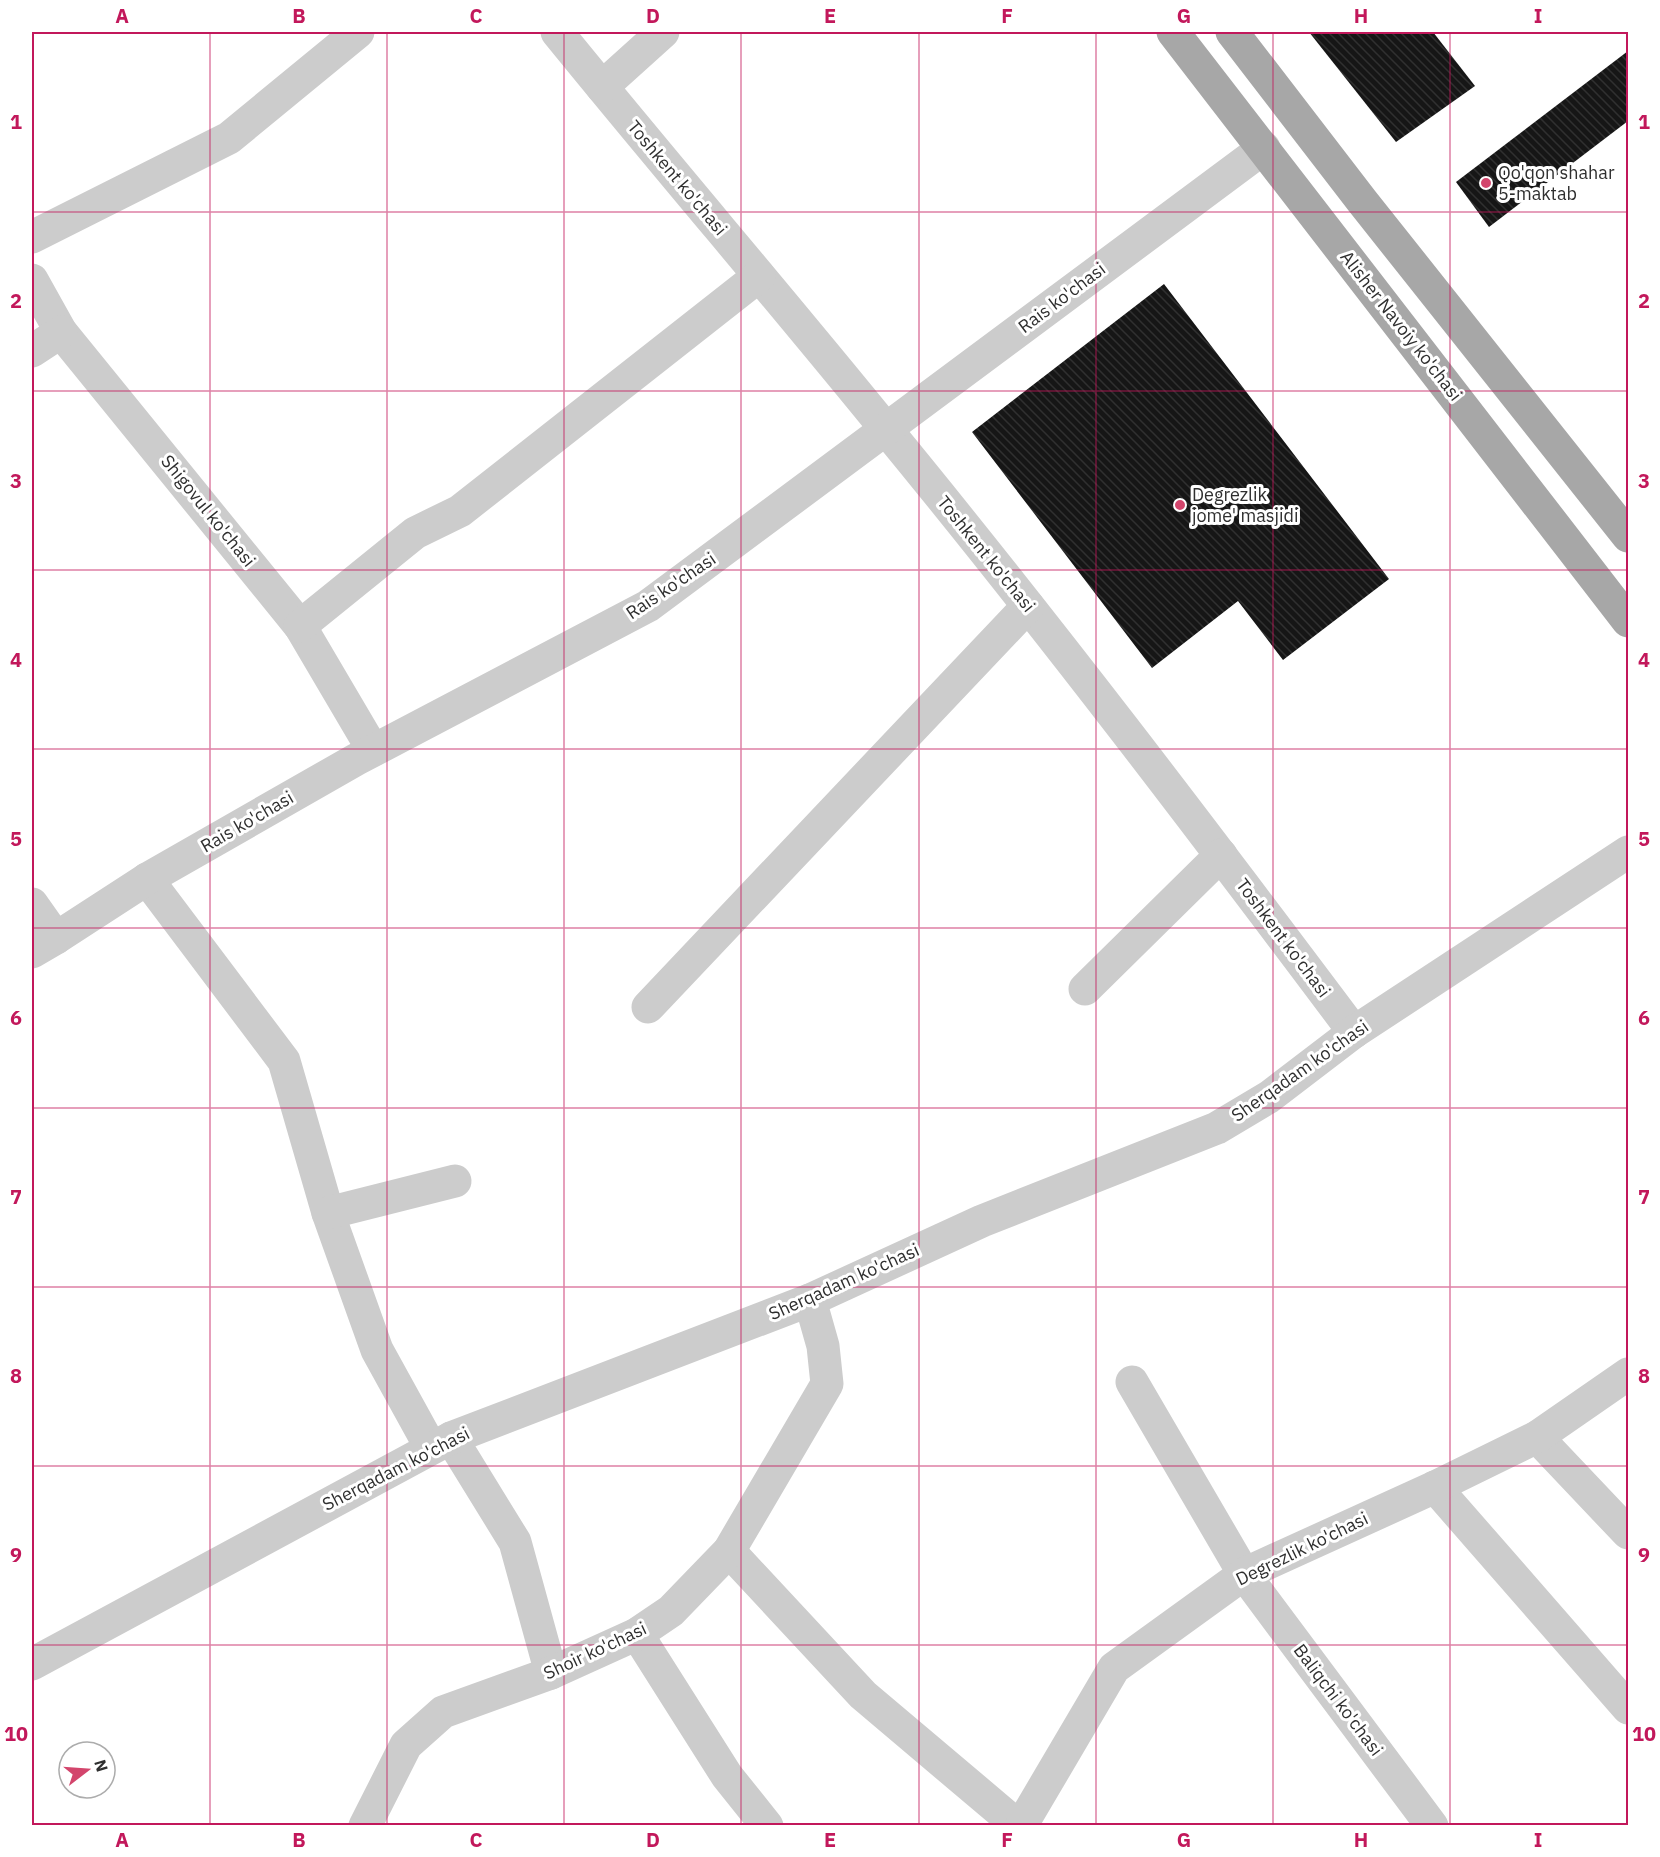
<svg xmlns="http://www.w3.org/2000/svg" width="1660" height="1857" viewBox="0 0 1660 1857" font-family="'IBM Plex Sans',sans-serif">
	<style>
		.building { fill: url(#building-back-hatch) }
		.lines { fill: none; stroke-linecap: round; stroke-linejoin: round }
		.minor { stroke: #ccc; stroke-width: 33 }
		.major { stroke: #a7a7a7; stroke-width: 33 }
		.grid { fill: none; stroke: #c2185b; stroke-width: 1.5; stroke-opacity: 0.55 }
		.poi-dot { fill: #d3456c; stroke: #fff; stroke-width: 2 }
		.labels { text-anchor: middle; stroke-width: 6; stroke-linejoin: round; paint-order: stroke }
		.poi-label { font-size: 18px; fill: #2f2f2f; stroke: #fff; text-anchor: start }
		.street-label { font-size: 18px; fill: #2f2f2f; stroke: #fff }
		.neatline { fill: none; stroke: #c2185b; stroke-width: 2 }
		.grid-label { font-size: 20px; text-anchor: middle; font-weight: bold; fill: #c2185b }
	</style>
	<defs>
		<pattern id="building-back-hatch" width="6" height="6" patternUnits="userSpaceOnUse" patternTransform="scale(1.5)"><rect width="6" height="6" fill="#161616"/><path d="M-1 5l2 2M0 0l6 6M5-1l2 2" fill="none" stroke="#303030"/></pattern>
	</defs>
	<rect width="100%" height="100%" fill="#fff"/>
	<g class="building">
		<path d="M1309,32H1433L1475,86L1396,142Z"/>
		<path d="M1628,51V121L1489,227L1456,182Z"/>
		<path d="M1164,284L1389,579L1283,660L1238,601L1152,668L972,432Z"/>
	</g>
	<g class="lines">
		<g class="minor">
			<path d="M557,32C665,165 777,295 885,428C1047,625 1201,828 1354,1032"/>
			<path d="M602,87L663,32"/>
			<path d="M32,237L229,138L358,32"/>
			<path d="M32,280L61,332L300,626L373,750"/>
			<path d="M32,351L61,332"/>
			<path d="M300,626L415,533L460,511L759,276"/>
			<path d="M147,879L284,1061L328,1213L377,1350L431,1448"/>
			<path d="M32,904L56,938"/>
			<path d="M32,952L56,938L147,879L357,759L648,606L1264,148"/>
			<path d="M1085,989L1221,855"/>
			<path d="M648,1007L1028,606"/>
			<path d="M328,1213L455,1181"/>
			<path d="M1132,1382L1244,1574L1432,1826"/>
			<path d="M1537,1437L1628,1533"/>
			<path d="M451,1438L515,1542L551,1673"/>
			<path d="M1435,1487L1628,1708"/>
			<path d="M729,1551L863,1695L1018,1826"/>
			<path d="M637,1634L727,1776L767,1826"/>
			<path d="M32,1664L451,1438L810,1300L982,1221L1217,1128L1269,1097L1354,1032L1628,852"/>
			<path d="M365,1826L406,1745L443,1712L551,1673L637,1634L671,1611L729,1551L827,1384L823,1346L810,1300"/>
			<path d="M1021,1826L1114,1668L1244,1574L1435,1487L1537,1437L1628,1374"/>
		</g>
		<g class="major">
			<path d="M1173,32L1628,621"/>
			<path d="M1232,32L1362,201L1628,536"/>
		</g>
	</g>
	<path class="grid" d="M210,32V1826M387,32V1826M564,32V1826M741,32V1826M919,32V1826M1096,32V1826M1273,32V1826M1450,32V1826M32,212H1628M32,391H1628M32,570H1628M32,749H1628M32,928H1628M32,1108H1628M32,1287H1628M32,1466H1628M32,1645H1628"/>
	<g class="poi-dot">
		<circle cx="1486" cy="183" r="6"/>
		<circle cx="1180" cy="505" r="6"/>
	</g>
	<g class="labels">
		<g class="poi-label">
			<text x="1498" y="179">Qo'qon shahar<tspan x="1498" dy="21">5-maktab</tspan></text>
			<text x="1192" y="501">Degrezlik<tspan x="1192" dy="21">jome' masjidi</tspan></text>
		</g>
		<g class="street-label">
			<text transform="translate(677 178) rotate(50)" y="6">Toshkent ko'chasi</text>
			<text transform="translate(1062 298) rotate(-37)" y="6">Rais ko'chasi</text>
			<text transform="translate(1401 326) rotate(52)" y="6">Alisher Navoiy ko'chasi</text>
			<text transform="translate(208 511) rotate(51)" y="6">Shigovul ko'chasi</text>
			<text transform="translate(986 554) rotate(51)" y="6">Toshkent ko'chasi</text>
			<text transform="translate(671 586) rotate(-34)" y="6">Rais ko'chasi</text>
			<text transform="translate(247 822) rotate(-30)" y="6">Rais ko'chasi</text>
			<text transform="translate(1283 938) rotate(53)" y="6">Toshkent ko'chasi</text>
			<text transform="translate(1300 1071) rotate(-35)" y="6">Sherqadam ko'chasi</text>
			<text transform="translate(844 1282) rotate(-24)" y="6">Sherqadam ko'chasi</text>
			<text transform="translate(396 1469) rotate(-27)" y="6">Sherqadam ko'chasi</text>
			<text transform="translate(1302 1549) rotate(-26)" y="6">Degrezlik ko'chasi</text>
			<text transform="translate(595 1651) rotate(-25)" y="6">Shoir ko'chasi</text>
			<text transform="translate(1338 1700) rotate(53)" y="6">Baliqchi ko'chasi</text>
		</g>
	</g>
	<rect width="1660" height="1857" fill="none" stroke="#ffffff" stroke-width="66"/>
	<g transform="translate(87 1770) rotate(73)"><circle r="28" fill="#ffffff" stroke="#acacac" stroke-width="1.5"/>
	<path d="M0-4.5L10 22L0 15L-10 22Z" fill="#d3456c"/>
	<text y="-9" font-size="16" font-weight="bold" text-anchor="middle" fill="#2f2f2f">N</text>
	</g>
	<rect x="33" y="33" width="1594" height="1791" class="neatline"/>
	<g class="grid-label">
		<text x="122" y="23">A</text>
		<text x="299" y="23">B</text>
		<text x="476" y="23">C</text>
		<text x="653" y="23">D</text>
		<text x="830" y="23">E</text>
		<text x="1007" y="23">F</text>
		<text x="1184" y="23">G</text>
		<text x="1361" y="23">H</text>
		<text x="1538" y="23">I</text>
		<text x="16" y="129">1</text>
		<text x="1644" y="129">1</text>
		<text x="16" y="308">2</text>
		<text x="1644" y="308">2</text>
		<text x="16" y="488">3</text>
		<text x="1644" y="488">3</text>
		<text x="16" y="667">4</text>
		<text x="1644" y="667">4</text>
		<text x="16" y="846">5</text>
		<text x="1644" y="846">5</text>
		<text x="16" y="1025">6</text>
		<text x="1644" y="1025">6</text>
		<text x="16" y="1204">7</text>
		<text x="1644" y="1204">7</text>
		<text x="16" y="1383">8</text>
		<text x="1644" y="1383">8</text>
		<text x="16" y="1562">9</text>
		<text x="1644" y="1562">9</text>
		<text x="16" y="1741">10</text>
		<text x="1644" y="1741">10</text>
		<text x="122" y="1847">A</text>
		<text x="299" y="1847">B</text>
		<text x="476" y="1847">C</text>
		<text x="653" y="1847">D</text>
		<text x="830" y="1847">E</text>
		<text x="1007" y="1847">F</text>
		<text x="1184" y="1847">G</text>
		<text x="1361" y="1847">H</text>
		<text x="1538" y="1847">I</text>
	</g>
</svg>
